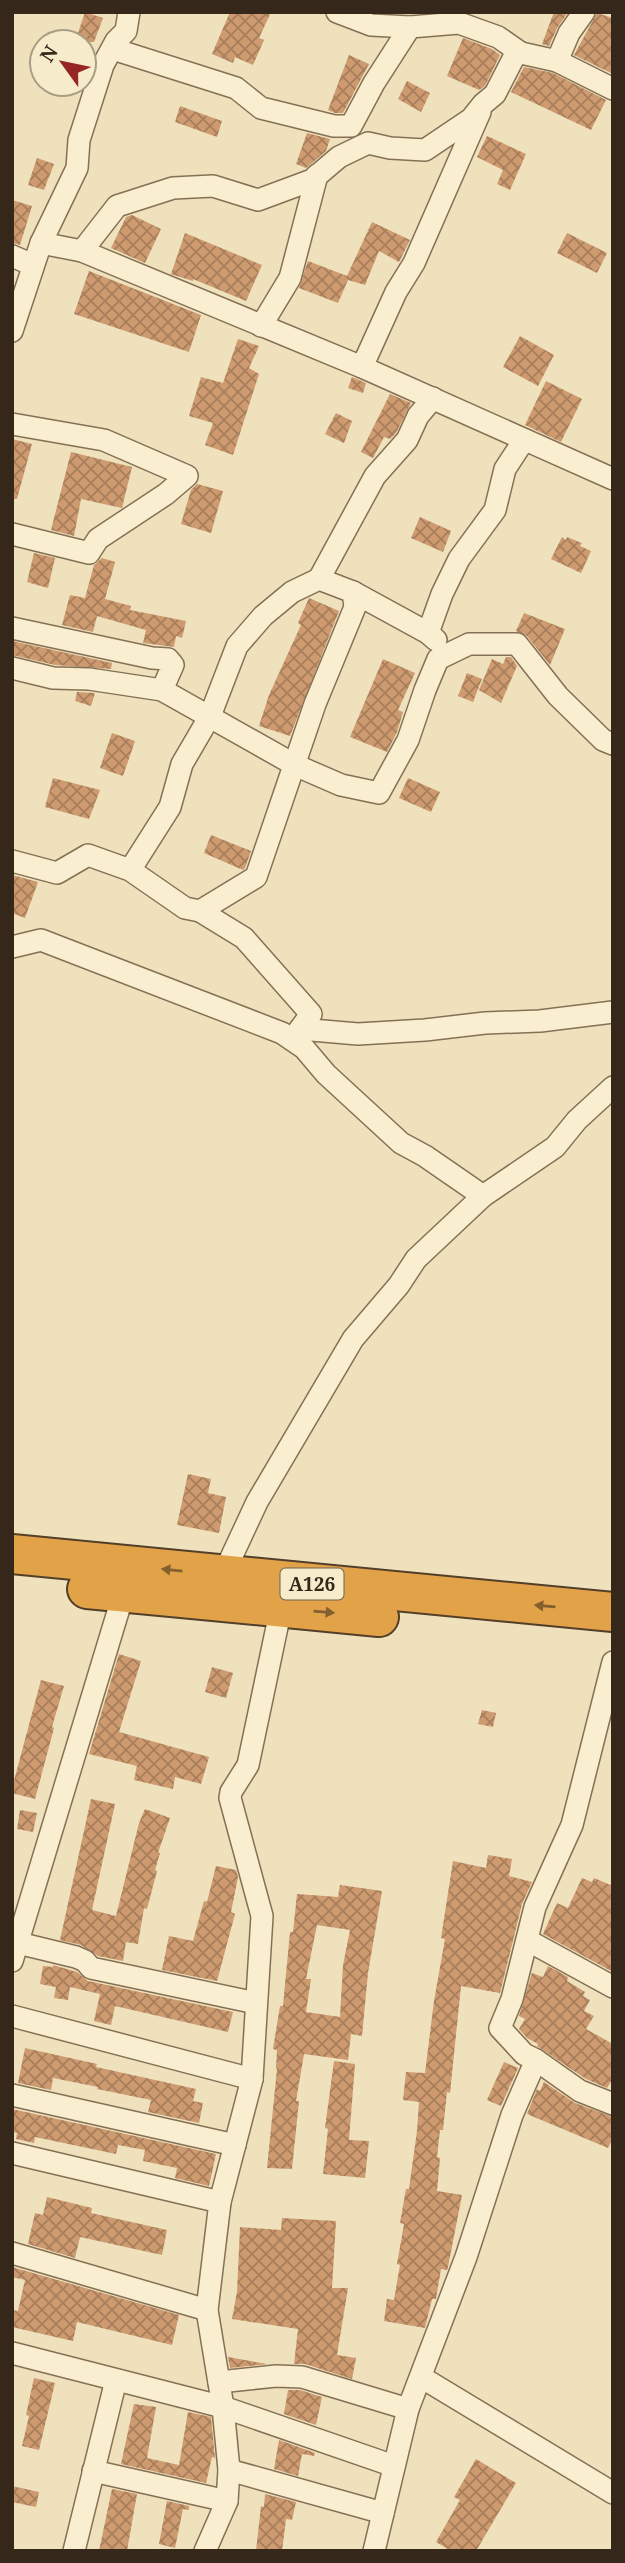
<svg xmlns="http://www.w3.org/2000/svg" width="625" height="2563" viewBox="0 0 625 2563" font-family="'Noto Serif',serif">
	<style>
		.building { fill: url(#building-cross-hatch); fill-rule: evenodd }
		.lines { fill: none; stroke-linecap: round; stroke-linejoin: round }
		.street-casing { stroke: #867055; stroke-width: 24 }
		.highway-casing { stroke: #533e2a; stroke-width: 42 }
		.street { stroke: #f9eecf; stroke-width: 21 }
		.highway { stroke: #e2a248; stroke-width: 38 }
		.oneway { fill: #835f2f }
		.labels { text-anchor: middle; stroke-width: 5; stroke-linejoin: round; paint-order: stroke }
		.shield { fill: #f6ebcb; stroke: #6f6250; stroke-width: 2 }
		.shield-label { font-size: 19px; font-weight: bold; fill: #35281b }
	</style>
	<defs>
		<pattern id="building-cross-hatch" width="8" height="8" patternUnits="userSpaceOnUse" patternTransform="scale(1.75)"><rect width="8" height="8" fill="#ce9a70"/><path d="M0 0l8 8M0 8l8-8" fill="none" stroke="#a87e5b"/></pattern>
	</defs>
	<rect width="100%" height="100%" fill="#eee1bc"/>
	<g class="building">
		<path d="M85,12L103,18L94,42H75Z"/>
		<path d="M230,12H271L259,38L264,40L253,65L235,57L233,63L212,54Z"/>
		<path d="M554,12H568L557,28L549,46L542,44Z"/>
		<path d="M597,13L613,18V74L574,55Z"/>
		<path d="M463,38L492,49L500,55L485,86L479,90L447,76Z"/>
		<path d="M349,55L369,64L343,113H335L328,110Z"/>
		<path d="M524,67L553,73L606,100L591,130L511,92Z"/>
		<path d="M407,81L430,93L421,112L398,99Z"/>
		<path d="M180,106L222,121L217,137L175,122Z"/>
		<path d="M307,133L330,139L326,151L306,168L296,164Z"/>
		<path d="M487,136L526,154L510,190L497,184L503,170L477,157Z"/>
		<path d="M37,158L54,164L44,190L28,185Z"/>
		<path d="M12,200L32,206L20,245L12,243Z"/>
		<path d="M132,215L161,229L145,263L111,248L126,217Z"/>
		<path d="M372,222L410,240L399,262L379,251L365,285L348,280L338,303L299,288L308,261L347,276Z"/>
		<path d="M185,233L262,265L246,301L193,279V281L171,274Z"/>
		<path d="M567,233L607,253L597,273L557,253Z"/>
		<path d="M89,271L201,315L189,352L74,314Z"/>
		<path d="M520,336L554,355L538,386L503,367Z"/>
		<path d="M238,339L259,346L249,368L259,374L233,455L205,445L213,423L189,416L201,377L223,383Z"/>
		<path d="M352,377L366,383L363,393L348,388Z"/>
		<path d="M546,381L582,399L561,442L525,425Z"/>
		<path d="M390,394L411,403L396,433L390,439L384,437L373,458L361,452Z"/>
		<path d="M336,413L352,421L344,443L325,434Z"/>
		<path d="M12,439L32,444L17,499H12Z"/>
		<path d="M71,452L132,467L122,508L81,499L74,536L51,530Z"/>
		<path d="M197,484L223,491L211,533L181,524L191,490Z"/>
		<path d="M420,517L451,531L443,552L411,538Z"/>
		<path d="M562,537L566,540L567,537L582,543L580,546L591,551L581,573L551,559Z"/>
		<path d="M34,553L55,558L48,588L27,582Z"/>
		<path d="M102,558L115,562L105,599L131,606L130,610L186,621L182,638L176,636L174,647L143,643L146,630L97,616L93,632L62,625L70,595L85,598L94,565Z"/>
		<path d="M309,598L339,611L290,736L259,726L269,695L301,625L298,623Z"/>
		<path d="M524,613L565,629L550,665L527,636L516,631Z"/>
		<path d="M12,641L112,663L111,669L55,665L12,655Z"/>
		<path d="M506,657H511L517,666L501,703L479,690L492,659L503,664Z"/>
		<path d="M383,659L415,673L398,710L403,712L397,732L387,752L350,737Z"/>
		<path d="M467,673L482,679L473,702L458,696Z"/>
		<path d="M77,692L95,693L91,706L75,701Z"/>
		<path d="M112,733L135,741L123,776L100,768Z"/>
		<path d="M53,778L100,790L89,819L45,807Z"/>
		<path d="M408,778L440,792L431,812L399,798Z"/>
		<path d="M211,835L251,851L245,868L243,870L204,853Z"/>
		<path d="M12,875L38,882L25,918L12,913Z"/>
		<path d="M188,1474L211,1479L208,1493L226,1497L219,1533L177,1525Z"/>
		<path d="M119,1654L141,1661L119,1732L209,1757L201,1784L175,1777L173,1789L134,1780L137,1766L89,1754Z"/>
		<path d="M212,1667L233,1673L226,1698L205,1692Z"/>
		<path d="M41,1680L64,1686L52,1727L54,1728L35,1799L12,1793V1788Z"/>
		<path d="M482,1710L496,1713L493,1727L478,1724Z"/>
		<path d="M91,1799L115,1804L92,1910L116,1916L139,1823L145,1809L170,1818L158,1853H160L155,1870L157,1871L147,1909L144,1908L138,1944L126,1942L123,1961L98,1956L81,1945L60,1940Z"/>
		<path d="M20,1810L37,1813L33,1832L17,1829Z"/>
		<path d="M488,1855L512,1859L509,1876L532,1882L522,1904L500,1993L461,1986L450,2093L447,2092L443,2130H440L437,2157L440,2158L437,2191L462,2195L448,2267L447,2270L441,2269L436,2299H432L425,2328L384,2321L387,2299L394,2300L400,2265L397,2264L404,2224L400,2223L406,2189H409L417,2131L419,2102L403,2100L406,2072L425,2073L434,2001L445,1939L441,1938L453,1861L486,1868Z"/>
		<path d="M216,1866L236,1870L238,1877L231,1912L235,1914L217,1981L162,1970L169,1936L193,1941L204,1901L207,1902Z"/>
		<path d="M582,1878L592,1882L594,1878L613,1886V1972L543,1934L557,1903L568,1908Z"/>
		<path d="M340,1885L382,1891L368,1973L362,2036L351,2034L348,2060L304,2054L296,2101H299L292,2169L267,2168L277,2069L276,2068L277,2050L273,2049L280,2006H283L290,1932H293L297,1894L338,1897ZM317,1925L350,1930L343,1965L340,2017L306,2012L311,1979H306Z"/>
		<path d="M53,1965L77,1972L88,1981L233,2012L228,2032L115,2006L111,2025L94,2021L100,1994L70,1987L68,2000L54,1998L56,1987L40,1984L43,1966L53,1967Z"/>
		<path d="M548,1966L568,1977L567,1981L585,1992L583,1996L590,2000L584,2011L594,2016L586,2029L613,2044V2078L607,2088L586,2079L537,2046L538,2044L527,2038L519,2029L525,2019L519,2016L532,1973L543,1977Z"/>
		<path d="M25,2048L97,2064L96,2067L196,2089L193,2101L203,2103L199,2123L148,2112L151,2100L97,2089L98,2087L53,2078L51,2090L18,2083Z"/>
		<path d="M334,2061L355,2064L349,2140L369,2141L365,2178L323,2174L328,2129L325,2128Z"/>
		<path d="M504,2062L518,2068L501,2106L487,2100Z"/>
		<path d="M544,2082L575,2103L613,2117V2138L608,2148L527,2114L537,2089L540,2091Z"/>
		<path d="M12,2109L216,2154L209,2186L175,2178L177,2168L143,2161L145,2150L118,2145L116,2154L35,2137L34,2143L16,2139L17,2133L12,2132Z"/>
		<path d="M47,2197L92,2208L91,2213L167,2230L162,2255L80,2237L75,2258L28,2244L35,2213L43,2215Z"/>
		<path d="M282,2218L336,2221L332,2288H348L337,2355L356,2358L352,2379L305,2364H294L298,2329L232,2319L237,2292L240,2227L281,2230Z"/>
		<path d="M12,2267L179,2315L172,2345L77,2322L73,2341L12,2327V2310L18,2311L25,2280L12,2277Z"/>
		<path d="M228,2357L267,2364L230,2368Z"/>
		<path d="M34,2378L55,2383L39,2450L22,2446L29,2416L26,2415Z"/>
		<path d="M288,2390H300L322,2397L316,2425L284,2414Z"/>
		<path d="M134,2404L156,2407L147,2458L179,2465L188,2412L211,2417L215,2458L212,2457L206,2483L121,2464Z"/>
		<path d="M279,2440L315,2453L314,2456L302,2454L298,2476L274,2469Z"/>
		<path d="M476,2459L516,2483L476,2551H451L436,2542L460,2500L454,2497Z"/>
		<path d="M12,2486L39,2492L36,2507L12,2502Z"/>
		<path d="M112,2489L137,2494L127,2551H99Z"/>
		<path d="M265,2494L296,2502L292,2520L286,2519L282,2551H256L261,2506L264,2507Z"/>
		<path d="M167,2501L189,2506V2510L183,2509L175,2548L159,2544Z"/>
	</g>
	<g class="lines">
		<g class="street-casing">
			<g id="street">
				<path d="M337,12L371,25L410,27L459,23L498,37L521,53"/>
				<path d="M113,49L236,88L261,108L334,126H351L374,83L410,27"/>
				<path d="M557,61L613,89"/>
				<path d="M41,243L82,251L362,367L613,479"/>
				<path d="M82,251L117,206L173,188L213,186L258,200L312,180L339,157L368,143L390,148L425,150L471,119L483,104L495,94L514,57L521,53L557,61L569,33L584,12"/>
				<path d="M12,256L33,265"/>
				<path d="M261,326L290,278L317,175"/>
				<path d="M12,331L41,243L77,168L79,140L103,65L116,41L126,31L129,12"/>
				<path d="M362,367L396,292L414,263L480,112"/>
				<path d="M12,424L104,440L187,476L166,494L98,539L89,553L12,534"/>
				<path d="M319,579L375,476L407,440L418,416L433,398"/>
				<path d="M353,592L428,633L436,640"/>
				<path d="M12,628L152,658L168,659L173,665L162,690"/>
				<path d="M428,633L442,594L459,559L495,510L505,469L524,440"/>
				<path d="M12,668L53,678L89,679L162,690L295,765L341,785L379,793L408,740L425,690L438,659L469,644H517L558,696L603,740L613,744"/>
				<path d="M12,861L57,873L88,855L130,870L170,807L182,764L210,716L237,646L263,616L292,592L319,579L353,592L355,607L315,704L256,877L200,911L185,908L130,870"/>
				<path d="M200,911L244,938L311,1014L295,1036"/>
				<path d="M12,947L41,940L282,1033L304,1048L326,1074L401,1143L425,1156L483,1196"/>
				<path d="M300,1029L358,1034L425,1030L485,1023L540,1021L613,1012"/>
				<path d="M223,1575L257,1502L353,1339L399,1285L416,1259L483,1196L555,1147L577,1120L613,1087"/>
				<path d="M527,1940L613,1987"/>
				<path d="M18,1943L76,1957L85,1961L91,1968L256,2003"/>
				<path d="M12,1961L124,1592"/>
				<path d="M12,2016L252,2079"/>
				<path d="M536,2060L580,2091L613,2104"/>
				<path d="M12,2095L235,2145"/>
				<path d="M12,2153L220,2202"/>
				<path d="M12,2253L207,2310"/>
				<path d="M12,2353L223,2407L394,2466"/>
				<path d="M421,2377L613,2493"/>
				<path d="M219,2382L276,2376L302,2377L408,2409"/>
				<path d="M229,2470L383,2513"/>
				<path d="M93,2471L227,2501"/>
				<path d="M74,2551L116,2380"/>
				<path d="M205,2551L227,2501L229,2470L223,2407L207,2310L220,2202L252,2079L262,1916L230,1798L231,1792L248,1765L281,1608"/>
				<path d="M374,2551L408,2409L466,2257L512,2115L536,2060L524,2054L500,2028L512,1999L535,1907L572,1825L613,1662"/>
			</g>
		</g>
		<g class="highway-casing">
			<g id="highway">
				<path d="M12,1554L613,1612"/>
				<path d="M87,1589L379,1617"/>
			</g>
		</g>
		<use href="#street" class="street"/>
		<use href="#highway" class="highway"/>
	</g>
	<defs><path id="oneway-solid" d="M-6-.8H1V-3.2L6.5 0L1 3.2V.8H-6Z" transform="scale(1.75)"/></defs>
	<g class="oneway">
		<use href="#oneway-solid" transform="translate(172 1570) rotate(-174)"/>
		<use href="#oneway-solid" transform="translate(545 1606) rotate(-175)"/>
		<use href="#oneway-solid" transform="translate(324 1612) rotate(5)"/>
	</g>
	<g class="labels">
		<rect class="shield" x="280.5" y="1568.5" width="63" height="31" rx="5"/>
		<g class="shield-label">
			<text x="312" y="1591">A126</text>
		</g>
	</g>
	<rect width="625" height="2563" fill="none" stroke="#35281b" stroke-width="28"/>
	<g transform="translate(63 63) rotate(303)"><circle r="33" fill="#f6ebcb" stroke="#a99d85" stroke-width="2"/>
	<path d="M0-5L12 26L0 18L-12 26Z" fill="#962624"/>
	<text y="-10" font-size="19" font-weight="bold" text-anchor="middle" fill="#35281b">N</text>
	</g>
</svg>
